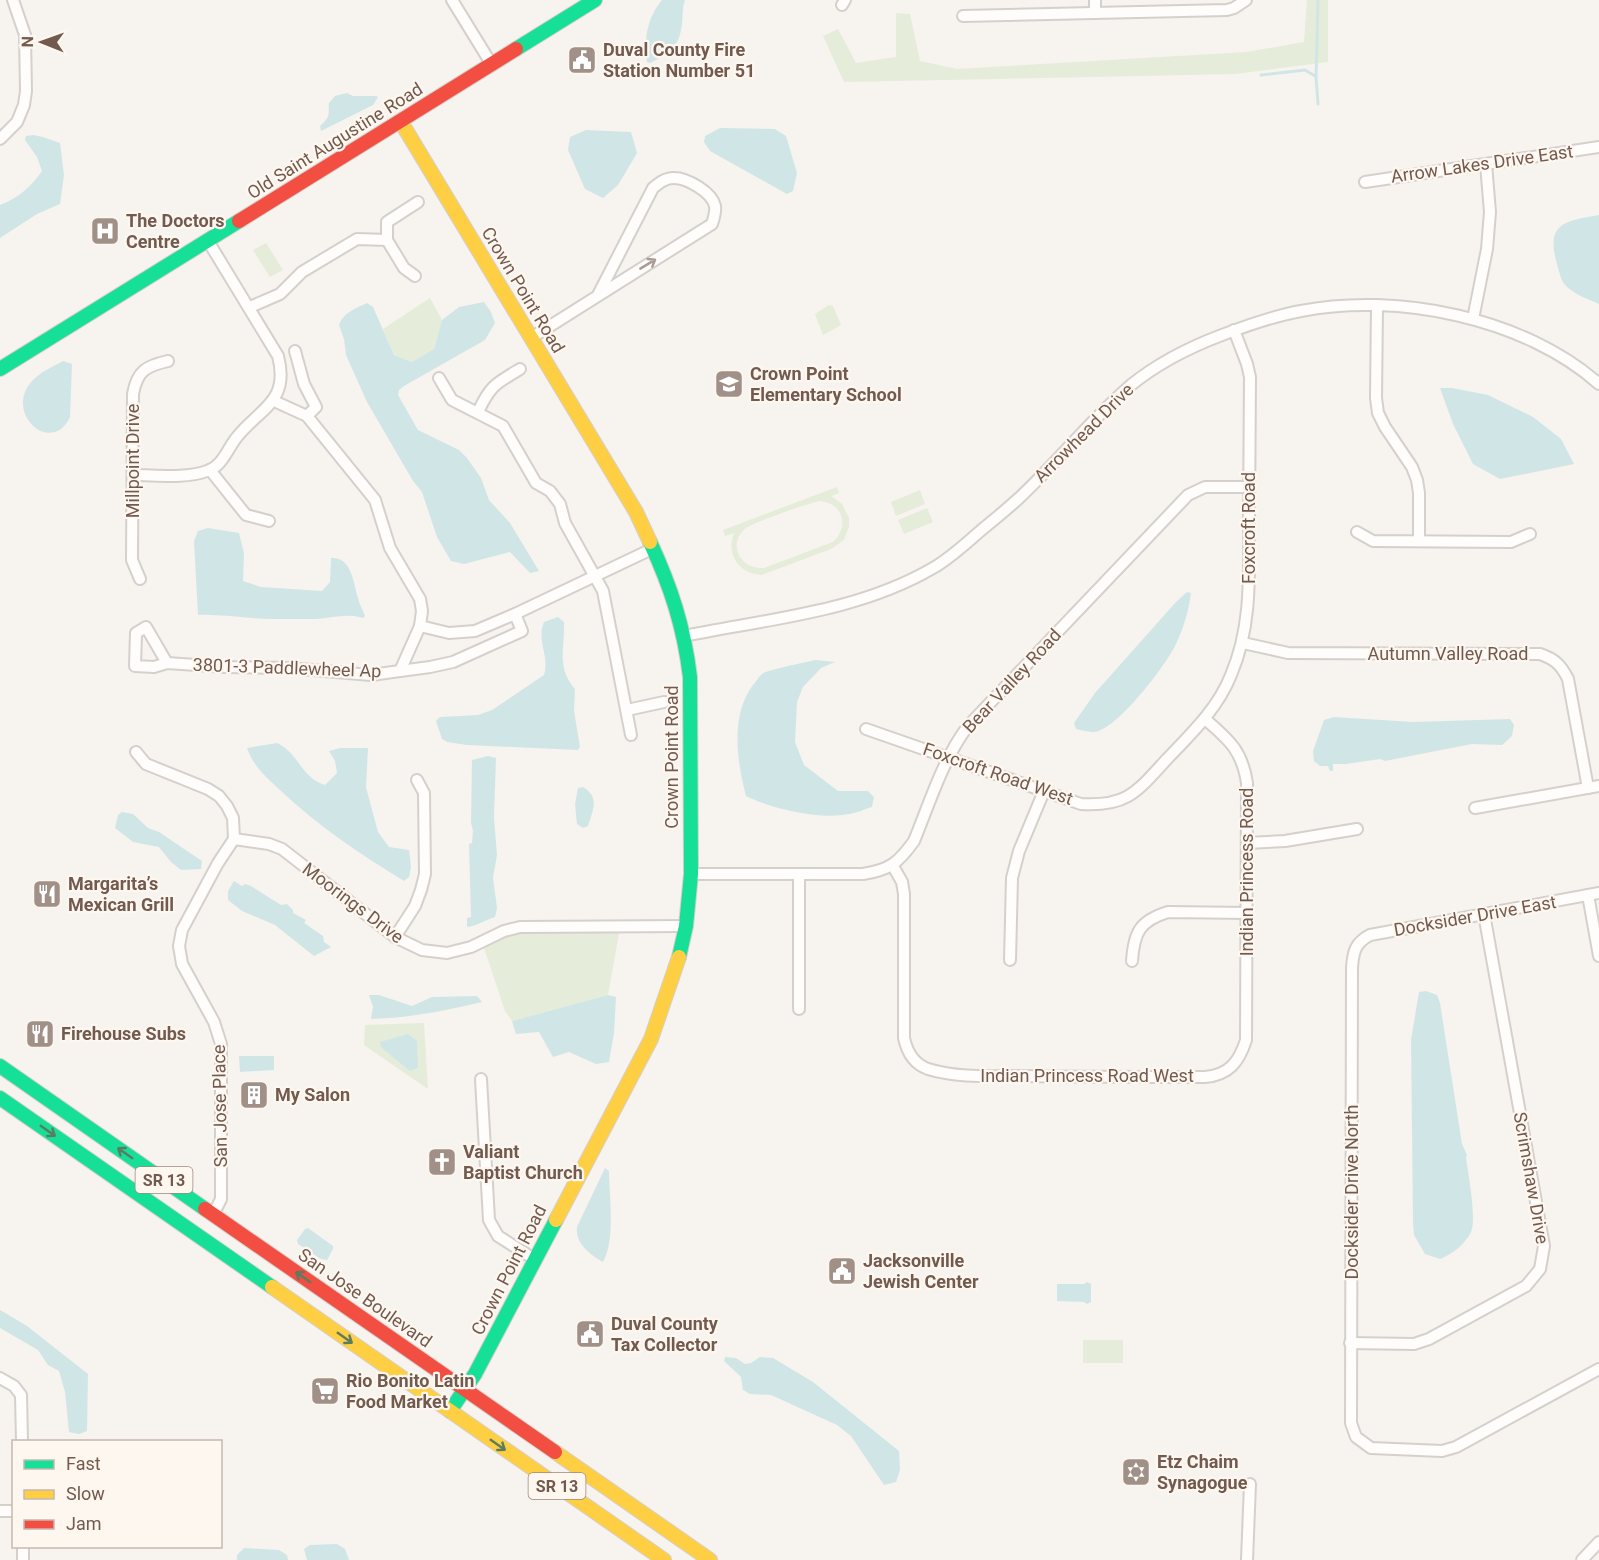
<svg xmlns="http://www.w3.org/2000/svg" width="1599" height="1560" viewBox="0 0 1599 1560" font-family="Roboto,sans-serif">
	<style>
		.green { fill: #e5ecda; fill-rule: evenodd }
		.water { fill: #d0e6e6 }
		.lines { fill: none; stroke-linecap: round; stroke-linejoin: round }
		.stream { stroke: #d0e6e6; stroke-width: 3 }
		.street-casing { stroke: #d6d0cc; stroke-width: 14 }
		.fast-casing { stroke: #d6cfca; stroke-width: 16 }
		.slow-casing { stroke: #d6cfca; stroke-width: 16 }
		.jam-casing { stroke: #d6cfca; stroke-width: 16 }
		.street { stroke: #fefdfc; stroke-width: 10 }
		.fast { stroke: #16e098; stroke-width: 14 }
		.slow { stroke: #ffcf43; stroke-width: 14 }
		.jam { stroke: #f24e42; stroke-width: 14 }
		.oneway { stroke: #ab9b94 }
		.oneway2 { stroke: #5c7c61 }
		.labels { text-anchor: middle; stroke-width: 4.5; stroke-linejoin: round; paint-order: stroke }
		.shield { fill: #fdf7f0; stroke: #9c897f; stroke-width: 1.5 }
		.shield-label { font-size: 16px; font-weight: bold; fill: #735a4f }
		.poi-label { font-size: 18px; font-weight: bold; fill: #735a4f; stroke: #fdf7f0; text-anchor: start }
		.street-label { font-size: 18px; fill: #735a4f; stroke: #fdf7f0 }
	</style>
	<rect width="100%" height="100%" fill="#f7f3ee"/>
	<g class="green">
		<path d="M1307,0H1328V62L1235,74L844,82L823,36L838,29L856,63L896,57V13L910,14L920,61L957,69L1247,52L1304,42Z"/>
		<path d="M266,243L283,270L270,277L253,250Z"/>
		<path d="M430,298L442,320L434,349L412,362L394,355L383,329Z"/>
		<path d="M829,305L833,306L841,325L823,335L815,314Z"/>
		<path d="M837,487L839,493L831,496L842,504L849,518V526L844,540L831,549L761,575C738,573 726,554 734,533L725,536L723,530ZM820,501C843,503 850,527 833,542L764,568C741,570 726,544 746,528C755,522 808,503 820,501Z"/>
		<path d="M920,490L925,504L896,516L891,502Z"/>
		<path d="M927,508L933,522L904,534L898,520Z"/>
		<path d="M546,930L619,933L608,995L512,1021L505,1011L483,945L512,933Z"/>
		<path d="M424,1023L428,1089L364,1045L365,1025Z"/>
		<rect x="1083" y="1340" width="40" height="23"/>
	</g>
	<g class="water">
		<path d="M662,0H685C682,8 683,16 682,24C679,48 669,54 650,63L647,62C644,38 647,18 662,0Z"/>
		<path d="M347,93L353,96H376L378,97L373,105L321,131L320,126C331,116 328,116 329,103L335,96Z"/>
		<path d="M720,128L775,129L786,136L797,173L793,191L787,194L710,151L704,142L705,136Z"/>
		<path d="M586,130L631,132L637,153L618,185L603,198L585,189L568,150L570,137Z"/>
		<path d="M33,135L43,137L60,143L64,175L60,204L37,214L0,238V205C18,198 31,187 42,171L37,157L25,140L26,136Z"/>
		<path d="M1599,215V304C1588,299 1574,294 1566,286C1561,281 1559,271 1557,264C1545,223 1565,221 1599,215Z"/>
		<path d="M484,302L491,312L495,323L485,340L404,386L399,390L398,395L418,430L459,450L467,458L481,478L489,500L510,523L539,571L530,573L510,552L464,564L451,561L437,537L422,492L413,481L367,402L346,355L344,339L339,325C343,313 356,308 367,303L373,307L394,355L412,362L434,349L442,320L459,307Z"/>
		<path d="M63,361L72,364L70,417C51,458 0,410 35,378C43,371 54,366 63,361Z"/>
		<path d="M1440,388H1452L1488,395L1533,417L1561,439L1574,464L1500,479L1473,464L1453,424Z"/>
		<path d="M208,528L239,533L244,553L243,581L261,587L322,591L330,582L331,558C352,557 353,582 358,598C359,604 363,610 365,616L363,618C347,613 332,618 316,619C302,619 288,619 273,619C248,619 223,614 198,615L194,541L198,531Z"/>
		<path d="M1187,592L1191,593C1189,610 1183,630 1175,646C1165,666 1117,730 1094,732C1089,732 1081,730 1076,729L1074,723L1095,693L1176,602Z"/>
		<path d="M558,617L564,622C565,649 556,667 575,689L574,711L580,747L578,750L467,745L447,742L442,739L436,721L440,717L478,715L492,710L544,675C550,656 536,640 544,622Z"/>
		<path d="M815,660L835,662L821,668L803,687L797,702L795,742L804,765L838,791H868L874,797L872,807C865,809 857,813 849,814C820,820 772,809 746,796C737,762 730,715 753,685C756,682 759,676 762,674C769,669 804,663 815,660Z"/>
		<path d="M1334,717L1413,722L1510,719L1514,725L1512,736L1502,745L1472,744L1385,761L1380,759L1346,764H1333V771H1330L1328,766H1320L1314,761L1313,751L1324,720Z"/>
		<path d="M277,743C299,753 301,778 325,785L337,773L335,761L329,751L340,748H368L366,787L378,832L389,847L409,850L411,867L409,877L404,881C360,854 318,826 281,791C267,778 253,766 247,748Z"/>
		<path d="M488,756L496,758L494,818L497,855L493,878L497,908L495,917C485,920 477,926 467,927V918L471,917L469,844L472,843L473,831L471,823L472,760Z"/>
		<path d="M583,787C600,797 593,810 588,826L583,828L577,824L575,804L578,788Z"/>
		<path d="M122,812L133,814L148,828L159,832L202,861L201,869L181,870L171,862L159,847L133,842L115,828L118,815Z"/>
		<path d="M234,881L242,886L245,884L251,886L281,905L287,904L293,910V913L306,920L304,923L323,936L324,942L331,947L314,956L275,925L242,911L228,900V891Z"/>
		<path d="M1426,991L1437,995L1440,1003L1462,1144L1467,1155L1466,1158C1468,1172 1477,1220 1471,1232C1464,1245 1454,1253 1440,1259L1425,1254L1414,1235L1413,1223L1411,1040L1419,992Z"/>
		<path d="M369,995H379L412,1006L432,997L477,996L482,1002C444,1011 409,1018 371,1019L373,1007Z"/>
		<path d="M608,995L616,997L614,1033L609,1062L596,1064L569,1052L553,1057L539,1032L516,1034L512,1021Z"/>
		<path d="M408,1034L417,1041L418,1068L410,1071L381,1047L380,1042Z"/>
		<path d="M239,1056H274V1070L240,1072Z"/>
		<path d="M605,1168L609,1171C609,1196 616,1239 603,1262C591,1255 575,1244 577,1227Z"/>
		<path d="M308,1228L333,1246V1249L327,1260L321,1259L298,1244L297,1240L305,1229Z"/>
		<path d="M1087,1282L1091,1284V1302L1087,1304L1084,1302L1057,1301V1284H1084Z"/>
		<path d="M0,1310L27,1326L88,1374L87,1431L79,1434L69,1432L65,1392L59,1371L48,1365L38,1350L0,1328Z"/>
		<path d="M725,1357L736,1358L745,1364L751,1363L760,1357L773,1358L813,1382L899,1451L900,1470L896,1482L884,1485L851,1436L837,1425L771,1395L750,1394L743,1390L741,1377L724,1361Z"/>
		<path d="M337,1544L345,1549L349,1560H307L304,1549L310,1545Z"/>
		<path d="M244,1548L279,1550L287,1555L288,1560H237V1555Z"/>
	</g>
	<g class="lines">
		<g class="stream">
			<path d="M1261,75L1305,70L1315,76"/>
			<path d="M1318,104L1316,77L1318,0"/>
		</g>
		<g class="street-casing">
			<g id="street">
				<path d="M452,0L492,65"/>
				<path d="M1095,0V13"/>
				<path d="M842,5L845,0"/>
				<path d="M963,16L1227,10L1234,8L1246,0"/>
				<path d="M0,139L17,122L24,105L26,91L25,35L13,0"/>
				<path d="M1365,182L1599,147"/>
				<path d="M387,240V222L418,202"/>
				<path d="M387,240L404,268L415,276"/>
				<path d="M1377,306L1376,398L1378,413L1385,427L1412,467L1417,480L1419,493V541"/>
				<path d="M250,307L280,294L302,272L357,239L387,240"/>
				<path d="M1473,319L1487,249L1490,212L1486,164"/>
				<path d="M531,338L712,224C714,218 716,212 715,206C712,192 687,178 674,178C665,178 659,183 653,188L598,295"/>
				<path d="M295,351L304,384L316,407L307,416"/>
				<path d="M439,378L452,400L503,426L536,483L550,491L560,504L565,523L603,591L631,735"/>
				<path d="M478,412C490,386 495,384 520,369"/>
				<path d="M210,470L246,515L269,521"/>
				<path d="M133,475C157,475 184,479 207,471C223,466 227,449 237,437C260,408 290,402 278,356L208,241"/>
				<path d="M1357,532L1373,541L1511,542L1530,534"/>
				<path d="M140,579L132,560L133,394C137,371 146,366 168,361"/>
				<path d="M420,626L449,633L475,631L515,614L654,548"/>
				<path d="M684,636C767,619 858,612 933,568C949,559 964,545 978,533C991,522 1005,511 1018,499C1057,463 1090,420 1131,385C1157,364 1190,347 1222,335C1248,325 1273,316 1301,311C1397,292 1525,318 1599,384"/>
				<path d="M1243,643L1288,653L1540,654C1555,659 1561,665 1568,679L1588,788"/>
				<path d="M167,663L154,667L135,666L136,633L146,627L167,663L226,667L289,668L371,675L400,671L420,626L422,611L420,599L390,548L375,500L307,416L274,401"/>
				<path d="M400,671L430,667L453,662L522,631L515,614"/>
				<path d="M627,710L664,702"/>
				<path d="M866,729L1081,804C1129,807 1138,790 1168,758C1192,733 1218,708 1231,675C1252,626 1249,575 1249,523C1249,474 1250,426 1250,377L1247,364L1234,330"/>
				<path d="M136,752L146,764L208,789L219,796L227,806L233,818L234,839"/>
				<path d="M1475,808L1599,786"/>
				<path d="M234,839L269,844L282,849L395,937L422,950L447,953L471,947L504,931L520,927L686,926"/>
				<path d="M1247,843L1285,841L1357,829"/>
				<path d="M893,866L902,882L904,894V1038C907,1052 914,1064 928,1069C957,1078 990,1076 1020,1076C1082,1077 1143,1077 1205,1077C1229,1075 1239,1062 1246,1040L1247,783C1242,750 1229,740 1205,719"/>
				<path d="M691,874H863C890,870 899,862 914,841C930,802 943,759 968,726L1188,495L1205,487H1249"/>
				<path d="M799,875V1009"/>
				<path d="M1599,893L1370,935C1355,943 1353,952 1352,968L1351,1423L1356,1437L1371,1448L1442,1451L1456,1447L1599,1369"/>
				<path d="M1588,895L1599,956"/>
				<path d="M395,937L415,906L421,890L425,874L424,793L417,780"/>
				<path d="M1010,960L1012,878L1019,851L1044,791"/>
				<path d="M1132,961C1134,933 1139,921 1168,912L1247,913"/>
				<path d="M481,1079L489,1220L498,1236L534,1259"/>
				<path d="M213,1215L221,1199V1044L214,1022L182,964L179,946L182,930L218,863L234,839"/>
				<path d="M1350,1343L1414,1344L1429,1339L1526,1286L1540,1269L1544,1246L1484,914"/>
				<path d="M0,1378L14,1386L21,1395L22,1442"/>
				<path d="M0,1511H14"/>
				<path d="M23,1546V1560"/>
				<path d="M1247,1560L1250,1484"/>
				<path d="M1582,1560L1599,1542"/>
			</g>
		</g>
		<g class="fast-casing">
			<g id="fast">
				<path d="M516,49L595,0"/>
				<path d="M0,369L239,221"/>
				<path d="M650,542C671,587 684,627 690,677L691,874L686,926L679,957"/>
				<path d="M0,1066L205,1209"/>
				<path d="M0,1098L272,1287"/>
				<path d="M450,1411L475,1374L556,1220"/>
			</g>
		</g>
		<g class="slow-casing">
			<g id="slow">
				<path d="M401,122L636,512L650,542"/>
				<path d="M556,1220L651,1039L679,957"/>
				<path d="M272,1287L664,1560"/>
				<path d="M555,1452L710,1560"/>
			</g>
		</g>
		<g class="jam-casing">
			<g id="jam">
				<path d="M239,221L516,49"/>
				<path d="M205,1209L555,1452"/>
			</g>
		</g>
		<use href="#street" class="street"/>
		<use href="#fast" class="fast"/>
		<use href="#slow" class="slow"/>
		<use href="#jam" class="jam"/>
	</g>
	<defs><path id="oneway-shaft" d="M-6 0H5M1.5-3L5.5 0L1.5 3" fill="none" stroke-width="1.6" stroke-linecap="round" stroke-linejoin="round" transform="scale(1.5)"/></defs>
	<use class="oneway" href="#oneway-shaft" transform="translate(648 264) rotate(-31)"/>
	<g class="oneway2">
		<use href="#oneway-shaft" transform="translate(48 1131) rotate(35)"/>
		<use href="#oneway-shaft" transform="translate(125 1153) rotate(-145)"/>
		<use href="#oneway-shaft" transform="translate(303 1277) rotate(-145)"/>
		<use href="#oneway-shaft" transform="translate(345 1338) rotate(35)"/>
		<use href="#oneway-shaft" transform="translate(498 1445) rotate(35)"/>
	</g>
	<defs>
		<g id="civic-square" transform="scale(1.5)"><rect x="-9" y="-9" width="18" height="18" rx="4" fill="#a19087" stroke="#fdf7f0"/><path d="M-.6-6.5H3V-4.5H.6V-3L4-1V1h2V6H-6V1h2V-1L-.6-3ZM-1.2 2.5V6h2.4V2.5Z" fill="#fff"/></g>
		<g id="hospital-square" transform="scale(1.5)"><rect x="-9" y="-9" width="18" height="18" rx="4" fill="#a19087" stroke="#fdf7f0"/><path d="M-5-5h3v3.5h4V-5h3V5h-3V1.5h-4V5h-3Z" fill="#fff"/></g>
		<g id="school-square" transform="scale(1.5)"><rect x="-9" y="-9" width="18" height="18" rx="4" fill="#a19087" stroke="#fdf7f0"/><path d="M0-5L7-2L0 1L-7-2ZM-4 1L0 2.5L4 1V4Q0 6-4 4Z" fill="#fff"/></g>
		<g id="restaurant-square" transform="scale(1.5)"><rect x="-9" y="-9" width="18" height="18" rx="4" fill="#a19087" stroke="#fdf7f0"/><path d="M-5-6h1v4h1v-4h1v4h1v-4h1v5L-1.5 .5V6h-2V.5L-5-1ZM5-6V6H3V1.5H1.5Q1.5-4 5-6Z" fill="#fff"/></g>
		<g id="building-square" transform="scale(1.5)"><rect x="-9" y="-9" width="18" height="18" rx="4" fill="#a19087" stroke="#fdf7f0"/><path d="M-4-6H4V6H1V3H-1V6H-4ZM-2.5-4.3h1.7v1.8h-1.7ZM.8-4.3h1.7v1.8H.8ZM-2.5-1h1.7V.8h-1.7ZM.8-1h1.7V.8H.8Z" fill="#fff"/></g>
		<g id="church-square" transform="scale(1.5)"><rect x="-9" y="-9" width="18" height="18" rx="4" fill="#a19087" stroke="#fdf7f0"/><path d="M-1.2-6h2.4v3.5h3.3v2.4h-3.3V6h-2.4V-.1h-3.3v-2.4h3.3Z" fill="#fff"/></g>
		<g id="supermarket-square" transform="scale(1.5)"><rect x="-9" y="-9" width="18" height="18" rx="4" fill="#a19087" stroke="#fdf7f0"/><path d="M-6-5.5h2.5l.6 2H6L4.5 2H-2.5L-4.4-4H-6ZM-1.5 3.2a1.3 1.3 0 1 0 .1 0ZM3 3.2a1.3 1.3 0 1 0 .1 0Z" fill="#fff"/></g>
		<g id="synagogue-square" transform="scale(1.5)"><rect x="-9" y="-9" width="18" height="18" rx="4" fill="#a19087" stroke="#fdf7f0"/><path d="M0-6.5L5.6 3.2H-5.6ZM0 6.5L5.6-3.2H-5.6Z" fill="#fff"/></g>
	</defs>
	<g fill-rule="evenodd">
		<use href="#civic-square" x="582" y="60"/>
		<use href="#hospital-square" x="105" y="231"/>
		<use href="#school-square" x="729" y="384"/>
		<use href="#restaurant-square" x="47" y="894"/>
		<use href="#restaurant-square" x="40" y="1034"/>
		<use href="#building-square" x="254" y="1095"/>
		<use href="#church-square" x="442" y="1162"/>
		<use href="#civic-square" x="842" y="1271"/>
		<use href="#civic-square" x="590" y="1334"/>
		<use href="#supermarket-square" x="325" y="1391"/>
		<use href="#synagogue-square" x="1136" y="1472"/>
	</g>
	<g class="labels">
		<g class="shield">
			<rect x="135.5" y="1167" width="57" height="26" rx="4.5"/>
			<rect x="528.5" y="1473" width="57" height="26" rx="4.5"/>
		</g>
		<g class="shield-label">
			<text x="164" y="1186">SR 13</text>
			<text x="557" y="1492">SR 13</text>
		</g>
		<g class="poi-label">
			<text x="603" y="56">Duval County Fire<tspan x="603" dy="21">Station Number 51</tspan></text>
			<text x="126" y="227">The Doctors<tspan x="126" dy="21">Centre</tspan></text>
			<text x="750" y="380">Crown Point<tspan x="750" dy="21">Elementary School</tspan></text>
			<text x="68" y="890">Margarita’s<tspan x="68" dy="21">Mexican Grill</tspan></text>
			<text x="61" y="1040">Firehouse Subs</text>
			<text x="275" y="1101">My Salon</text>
			<text x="463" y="1158">Valiant<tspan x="463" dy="21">Baptist Church</tspan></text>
			<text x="863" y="1267">Jacksonville<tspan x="863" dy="21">Jewish Center</tspan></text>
			<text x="611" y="1330">Duval County<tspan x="611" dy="21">Tax Collector</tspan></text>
			<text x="346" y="1387">Rio Bonito Latin<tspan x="346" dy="21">Food Market</tspan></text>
			<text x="1157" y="1468">Etz Chaim<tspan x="1157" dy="21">Synagogue</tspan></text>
		</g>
		<g class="street-label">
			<text transform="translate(335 141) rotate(-32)" y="6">Old Saint Augustine Road</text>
			<text transform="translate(1482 164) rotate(-8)" y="6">Arrow Lakes Drive East</text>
			<text transform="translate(523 290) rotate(59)" y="6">Crown Point Road</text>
			<text transform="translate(1084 433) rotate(-45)" y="6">Arrowhead Drive</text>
			<text transform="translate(133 461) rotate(-90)" y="6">Millpoint Drive</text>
			<text transform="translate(1249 528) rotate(-90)" y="6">Foxcroft Road</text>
			<text x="1448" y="660">Autumn Valley Road</text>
			<text transform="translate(287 668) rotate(2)" y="6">3801-3 Paddlewheel Ap</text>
			<text transform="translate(1012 681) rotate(-47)" y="6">Bear Valley Road</text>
			<text transform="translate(672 757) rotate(-90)" y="6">Crown Point Road</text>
			<text transform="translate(998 774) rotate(19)" y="6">Foxcroft Road West</text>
			<text transform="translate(1247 872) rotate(-90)" y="6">Indian Princess Road</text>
			<text transform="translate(353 903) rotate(37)" y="6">Moorings Drive</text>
			<text transform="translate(1475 916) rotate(-10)" y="6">Docksider Drive East</text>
			<text x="1087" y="1082">Indian Princess Road West</text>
			<text transform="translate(220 1106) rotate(-91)" y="6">San Jose Place</text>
			<text transform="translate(1531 1178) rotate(80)" y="6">Scrimshaw Drive</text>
			<text transform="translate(1352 1192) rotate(-90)" y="6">Docksider Drive North</text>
			<text transform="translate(509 1270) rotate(-63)" y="6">Crown Point Road</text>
			<text transform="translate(365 1298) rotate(35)" y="6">San Jose Boulevard</text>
		</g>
	</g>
	<rect x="12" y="1440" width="210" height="108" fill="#fdf7f0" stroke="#c6b8b0" stroke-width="1.5"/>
	<rect x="24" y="1460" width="30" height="9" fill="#16e098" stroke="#c6b8b0" stroke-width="1.5"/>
	<text x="66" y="1470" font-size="18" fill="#735a4f">Fast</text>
	<rect x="24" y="1490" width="30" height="9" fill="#ffcf43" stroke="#c6b8b0" stroke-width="1.5"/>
	<text x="66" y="1500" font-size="18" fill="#735a4f">Slow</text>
	<rect x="24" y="1520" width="30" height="9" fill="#f24e42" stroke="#c6b8b0" stroke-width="1.5"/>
	<text x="66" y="1530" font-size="18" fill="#735a4f">Jam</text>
	<g transform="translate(42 42) rotate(271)" stroke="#fdf7f0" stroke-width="4.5" paint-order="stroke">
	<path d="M0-4.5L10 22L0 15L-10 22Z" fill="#735a4f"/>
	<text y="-9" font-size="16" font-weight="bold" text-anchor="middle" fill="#735a4f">N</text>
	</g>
</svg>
